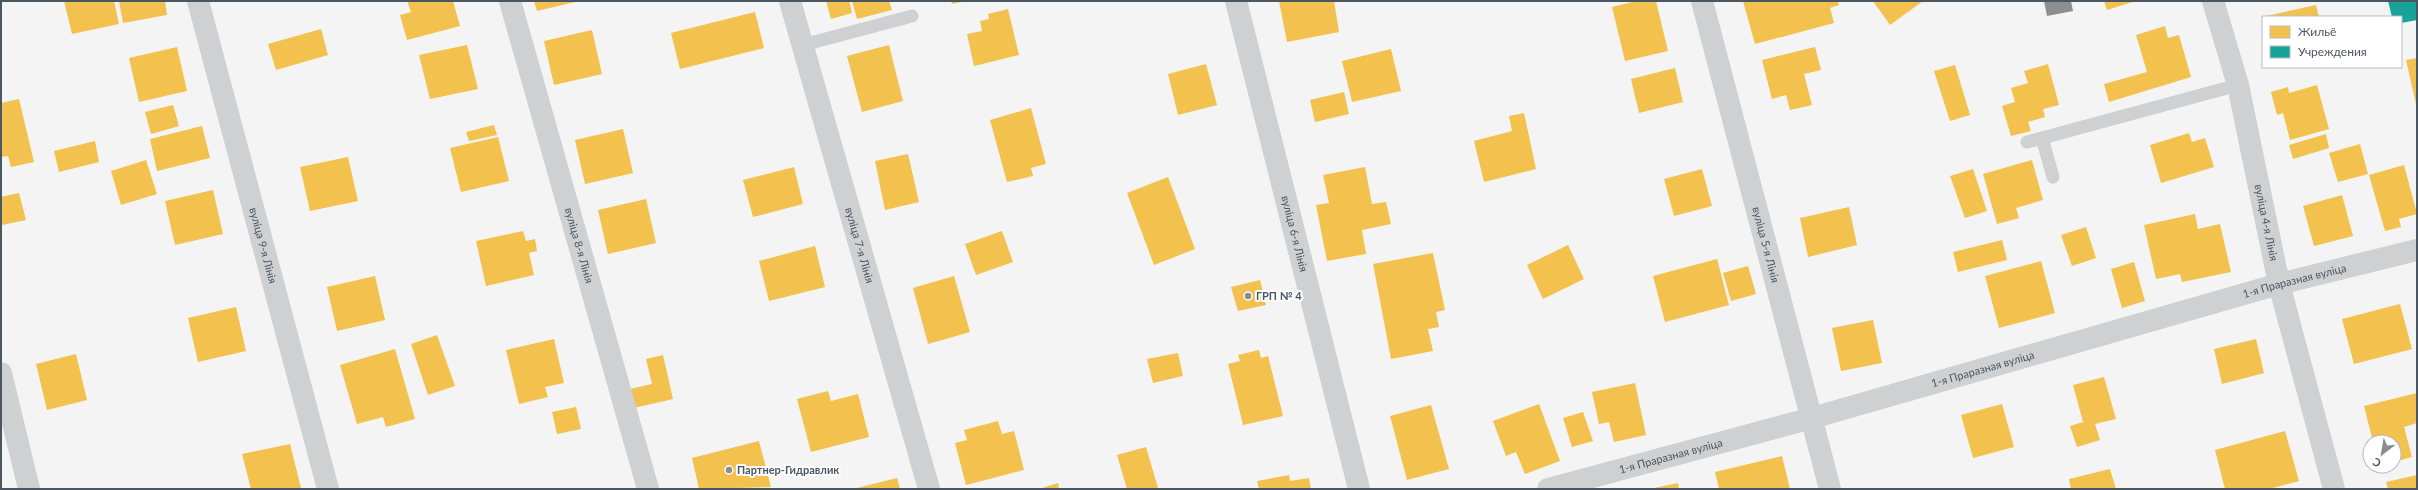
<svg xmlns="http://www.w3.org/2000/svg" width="2418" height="490" viewBox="0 0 2418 490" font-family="Lato,sans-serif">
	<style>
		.homes { fill: #f2c14e }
		.public { fill: #17a398 }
		.industry { fill: #8d8d92 }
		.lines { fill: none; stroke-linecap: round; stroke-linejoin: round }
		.service { stroke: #ced0d2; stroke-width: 13 }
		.minor { stroke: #ced0d2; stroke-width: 22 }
		.poi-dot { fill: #868d94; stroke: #fff; stroke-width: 1.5 }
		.labels { text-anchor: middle; stroke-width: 4; stroke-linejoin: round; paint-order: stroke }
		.street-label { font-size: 11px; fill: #4a5661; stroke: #fff }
		.poi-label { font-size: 11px; font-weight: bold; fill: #4a5661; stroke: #fff; text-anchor: start }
	</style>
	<rect width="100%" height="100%" fill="#f4f4f4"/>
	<g class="homes">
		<path d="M64,1H114L119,24L72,34Z"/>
		<path d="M119,1H165L167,15L123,23Z"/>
		<path d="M407,1H453L460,26L407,40L400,15L411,12Z"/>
		<path d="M534,1H575V2L537,11Z"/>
		<path d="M826,1H849L852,13L831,19Z"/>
		<path d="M852,1H889L892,10L857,19Z"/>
		<path d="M951,1H961V2L952,4Z"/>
		<path d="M1279,1H1334L1339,32L1287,42Z"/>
		<path d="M1637,1H1656L1668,51L1625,61L1612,7Z"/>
		<path d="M1743,1H1838L1839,5L1830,8L1834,23L1755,44Z"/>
		<path d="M1873,1H1923L1890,25Z"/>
		<path d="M2104,1H2136L2107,10Z"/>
		<path d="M2316,5L2319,17H2266V16Z"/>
		<path d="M1008,9L1019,55L974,66L967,34L982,31L980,21L989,19L988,14Z"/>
		<path d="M755,12L764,48L680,69L671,33Z"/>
		<path d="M2165,26L2168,38L2179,35L2191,77L2109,102L2104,84L2147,72L2136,35Z"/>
		<path d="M321,29L328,55L276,70L268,44Z"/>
		<path d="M592,30L602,74L554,85L544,41Z"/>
		<path d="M467,45L478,89L430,99L419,55Z"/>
		<path d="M889,45L903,101L862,112L847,56Z"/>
		<path d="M177,47L187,91L139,102L129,58Z"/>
		<path d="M1815,47L1821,70L1804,74L1812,105L1790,110L1786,95L1772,99L1762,60Z"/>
		<path d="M1391,49L1401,91L1352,102L1342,61Z"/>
		<path d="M2417,58V104H2416L2406,60Z"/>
		<path d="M1206,64L1217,105L1178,115L1168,74Z"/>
		<path d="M2048,64L2059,105L2043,109L2045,117L2028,122L2031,131L2011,136L2002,106L2015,102L2011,88L2028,83L2024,71Z"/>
		<path d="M1955,65L1970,115L1950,121L1934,71Z"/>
		<path d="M1675,68L1683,102L1639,113L1631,79Z"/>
		<path d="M2317,85L2329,129L2290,140L2283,113L2277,115L2271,92L2288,87L2289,93Z"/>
		<path d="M1344,92L1349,114L1315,122L1310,100Z"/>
		<path d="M19,99L34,162L11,167L8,156L1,157V103Z"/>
		<path d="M173,105L179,126L151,134L145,112Z"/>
		<path d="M1031,108L1046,164L1031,168L1033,176L1007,182L990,120Z"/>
		<path d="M1524,113L1536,169L1484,182L1474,141L1512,131L1509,116Z"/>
		<path d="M494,125L497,135L469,141L466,132Z"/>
		<path d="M202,126L210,158L157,171L150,139Z"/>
		<path d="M623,129L633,173L585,184L575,140Z"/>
		<path d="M2189,133L2192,142L2205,138L2214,167L2161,183L2150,145Z"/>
		<path d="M2326,134L2329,148L2293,159L2289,145Z"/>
		<path d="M498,137L509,181L461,192L450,148Z"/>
		<path d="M95,141L99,162L59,172L54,151Z"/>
		<path d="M2360,144L2368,174L2338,182L2329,153Z"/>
		<path d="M908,154L919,202L885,210L875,161Z"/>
		<path d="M348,157L358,201L310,211L300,167Z"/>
		<path d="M146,160L157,194L121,205L111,171Z"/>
		<path d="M2032,160L2043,200L2016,208L2019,218L1997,224L1983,174Z"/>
		<path d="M2404,165L2417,214L2399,219L2401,227L2385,231L2369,175Z"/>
		<path d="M794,167L803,204L753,217L743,180Z"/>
		<path d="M1365,167L1372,204L1386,202L1391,224L1362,230L1366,254L1327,261L1316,205L1329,203L1323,175Z"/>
		<path d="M1702,169L1712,206L1674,216L1664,179Z"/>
		<path d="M1973,169L1987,211L1965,218L1950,176Z"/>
		<path d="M1168,177L1195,249L1154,265L1127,193Z"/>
		<path d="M213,190L223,234L175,245L165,201Z"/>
		<path d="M19,193L26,220L2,225L1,197Z"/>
		<path d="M2342,195L2353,236L2314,246L2303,206Z"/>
		<path d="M646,199L656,243L608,254L598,210Z"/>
		<path d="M1849,207L1857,245L1808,257L1800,218Z"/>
		<path d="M2195,214L2198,229L2220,224L2231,272L2182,282L2180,274L2156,279L2144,225Z"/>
		<path d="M2086,227L2096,258L2072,266L2061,235Z"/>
		<path d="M523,231L526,241L535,239L537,251L529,253L534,275L486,286L476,241Z"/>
		<path d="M1002,231L1013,262L976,275L965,244Z"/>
		<path d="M2002,240L2007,260L1958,272L1953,252Z"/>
		<path d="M1568,245L1584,279L1543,299L1527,265Z"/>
		<path d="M815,246L825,287L769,301L759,261Z"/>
		<path d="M1433,253L1445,310L1436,312L1439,327L1428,329L1433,351L1391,359L1373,264Z"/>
		<path d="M1717,259L1729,305L1665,322L1653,276Z"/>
		<path d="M2041,261L2055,313L1999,328L1985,276Z"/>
		<path d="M2134,262L2145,301L2122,308L2111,269Z"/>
		<path d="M1748,266L1756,294L1731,301L1723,273Z"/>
		<path d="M375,276L385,320L337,331L327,287Z"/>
		<path d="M954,276L970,332L928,344L913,288Z"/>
		<path d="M1260,280L1266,305L1238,311L1231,287Z"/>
		<path d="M2400,304L2412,349L2354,364L2342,319Z"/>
		<path d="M236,307L246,351L198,362L188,318Z"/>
		<path d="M1873,320L1882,363L1841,371L1832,328Z"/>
		<path d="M437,335L455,386L428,395L411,344Z"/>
		<path d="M554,339L564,383L545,387L548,397L519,404L506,350Z"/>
		<path d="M2256,339L2264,373L2222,384L2214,349Z"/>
		<path d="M395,349L415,419L386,427L383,417L357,424L340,365Z"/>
		<path d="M1259,350L1261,358L1268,356L1283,416L1243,425L1228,364L1240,361L1238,355Z"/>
		<path d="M1178,353L1183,376L1153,383L1147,359Z"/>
		<path d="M76,354L87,400L47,410L36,364Z"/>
		<path d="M663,355L673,399L625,410L621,391L652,384L646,359Z"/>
		<path d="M2104,377L2116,419L2095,424L2100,440L2077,447L2070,426L2083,422L2073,385Z"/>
		<path d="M1635,383L1646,435L1614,442L1609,422L1599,424L1592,392Z"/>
		<path d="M828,391L831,401L858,394L869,437L811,452L797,399Z"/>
		<path d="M2417,393V423L2404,427L2412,457L2394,462V442H2373L2364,406Z"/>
		<path d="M1539,404L1560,461L1525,474L1516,452L1506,456L1493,421Z"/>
		<path d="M2002,404L2014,447L1973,458L1961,415Z"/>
		<path d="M1431,405L1449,469L1407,480L1390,416Z"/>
		<path d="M576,407L581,429L557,434L552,412Z"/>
		<path d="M1583,412L1593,441L1572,447L1563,418Z"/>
		<path d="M998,421L1002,434L1014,431L1024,470L966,485L955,443L967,440L964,430Z"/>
		<path d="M2285,431L2299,481L2269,489H2225L2215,450Z"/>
		<path d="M759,441L771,487L699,489L692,458Z"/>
		<path d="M290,444L301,488L251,489L242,454Z"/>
		<path d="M1146,447L1158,488L1127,489L1117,455Z"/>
		<path d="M1782,456L1790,489H1719L1715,472Z"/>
		<path d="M2110,469L2116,489H2071L2069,479Z"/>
		<path d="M1289,475L1290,481L1309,478L1311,489H1259L1257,481Z"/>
		<path d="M2417,475V489H2388L2386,482Z"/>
		<path d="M897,478L900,489H857V488Z"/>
		<path d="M1058,483L1059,489H1039Z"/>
		<path d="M1678,483L1679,489H1654V488Z"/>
	</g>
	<path class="public" d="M2388,1H2417V20L2401,23V17H2392Z"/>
	<path class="industry" d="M2044,1H2071L2073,11L2047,16Z"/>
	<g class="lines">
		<g class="service">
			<path d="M803,45L912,16"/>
			<path d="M2042,138L2053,177"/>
			<path d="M2027,142L2238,85"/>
		</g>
		<g class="minor">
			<path id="s1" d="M198,1L328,489"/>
			<path id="s2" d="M510,1L648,489"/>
			<path id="s3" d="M790,1L929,489"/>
			<path id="s4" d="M1236,1L1359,489"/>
			<path id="s5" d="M1702,1L1830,489"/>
			<path id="s6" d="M2213,1L2238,85L2279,284L2334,489"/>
			<path d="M1,373L29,489"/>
			<path id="s7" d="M1548,489L1812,418L2279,284L2417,250"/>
		</g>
	</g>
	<g class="poi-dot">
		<circle cx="1248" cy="296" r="4"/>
		<circle cx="729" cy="470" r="4"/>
	</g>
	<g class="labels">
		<g class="street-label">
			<text dy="4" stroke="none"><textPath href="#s6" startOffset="228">вуліца 4-я Лінія</textPath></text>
			<text dy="4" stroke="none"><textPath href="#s4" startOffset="240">вуліца 6-я Лінія</textPath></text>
			<text dy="4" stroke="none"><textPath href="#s1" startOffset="253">вуліца 9-я Лінія</textPath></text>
			<text dy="4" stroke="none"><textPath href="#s2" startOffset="254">вуліца 8-я Лінія</textPath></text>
			<text dy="4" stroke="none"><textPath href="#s3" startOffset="254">вуліца 7-я Лінія</textPath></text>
			<text dy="4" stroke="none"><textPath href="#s5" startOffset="252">вуліца 5-я Лінія</textPath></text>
			<text dy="4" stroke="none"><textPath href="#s7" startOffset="775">1-я Праразная вуліца</textPath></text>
			<text dy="4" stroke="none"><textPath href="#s7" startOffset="451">1-я Праразная вуліца</textPath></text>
			<text dy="4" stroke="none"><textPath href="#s7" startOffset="127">1-я Праразная вуліца</textPath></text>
		</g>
		<g class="poi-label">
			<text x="1256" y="300">ГРП № 4</text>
			<text x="737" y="474">Партнер-Гидравлик</text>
		</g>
	</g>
	<rect width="2418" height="490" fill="none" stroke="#4a5661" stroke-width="4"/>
	<rect x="2262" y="16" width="140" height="52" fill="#ffffff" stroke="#b7bbc0"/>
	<rect x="2270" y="26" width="20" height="12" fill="#f2c14e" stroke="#b7bbc0"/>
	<text x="2298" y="36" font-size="12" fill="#4a5661">Жильё</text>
	<rect x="2270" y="46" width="20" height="12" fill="#17a398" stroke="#b7bbc0"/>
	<text x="2298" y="56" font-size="12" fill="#4a5661">Учреждения</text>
	<g transform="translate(2382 454) rotate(211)"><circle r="19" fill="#ffffff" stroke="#b7bbc0"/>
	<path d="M0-3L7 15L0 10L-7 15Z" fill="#868d94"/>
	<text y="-6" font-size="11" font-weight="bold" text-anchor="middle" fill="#4a5661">С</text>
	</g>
</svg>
